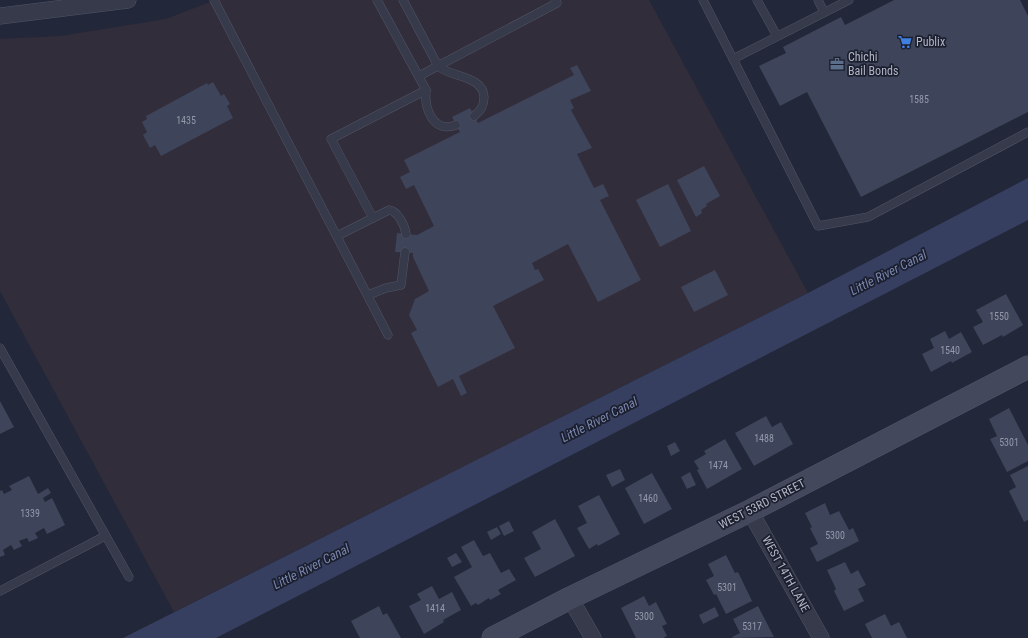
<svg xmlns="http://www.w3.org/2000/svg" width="1028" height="638" viewBox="0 0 1028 638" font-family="'Roboto Condensed',sans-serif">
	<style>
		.medical { fill: #322d3b }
		.water { fill: #363f60 }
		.building { fill: #3e4459 }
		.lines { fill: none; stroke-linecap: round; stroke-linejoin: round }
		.lane-casing { stroke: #515565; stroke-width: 9 }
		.street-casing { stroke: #515565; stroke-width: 17 }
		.secondary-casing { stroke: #515565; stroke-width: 23 }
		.lane { stroke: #363a4a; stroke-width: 8 }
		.street { stroke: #363a4a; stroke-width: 16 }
		.secondary { stroke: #44485d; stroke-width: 22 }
		.labels { text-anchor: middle; stroke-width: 3.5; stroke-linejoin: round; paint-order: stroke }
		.number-label { font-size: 10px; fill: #9499ab }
		.poi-label { font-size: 12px; fill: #b1b5c6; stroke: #1b1f2e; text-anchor: start }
		.street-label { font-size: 12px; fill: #b1b5c6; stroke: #1b1f2e }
		.water-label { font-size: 13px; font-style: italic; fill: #7985ad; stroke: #1b1f2e }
	</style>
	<rect width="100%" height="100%" fill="#222739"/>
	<path class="medical" d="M215,0H649L808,293L174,612L0,291V39L61,36L166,19Z"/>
	<path class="water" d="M1028,178V220L216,638H123L808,293Z"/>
	<g class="building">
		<path d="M894,0H1020L1028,16V112L861,197L807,92L780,106L759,66L786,53L783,47L841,17L845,25Z"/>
		<path d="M577,65L591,91L570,100L574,108L571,110L592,148L577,154L594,188L603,184L609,196L600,200L641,280L598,302L568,244L532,263L535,270L538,269L544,280L493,306L515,348L459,376L467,393L461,396L453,379L438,387L411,333L417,330L409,315L415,299L429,291L413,257V253L395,252L397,233L417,235L434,226L414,185L406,189L400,177L410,172L404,160L460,132L452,117L470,108L478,123L574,75L570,68Z"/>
		<path d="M213,82L221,96L224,94L230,104L227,106L233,118L161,156L155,145L150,148L143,135L147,132L142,122L147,119L146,116L207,83L208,85Z"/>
		<path d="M704,166L720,196L706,204L707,206L701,210L702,213L696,217L677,180Z"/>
		<path d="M668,184L691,231L660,247L636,200Z"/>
		<path d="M715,270L728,295L694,312L681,287Z"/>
		<path d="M1006,294L1023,325L1003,337L1002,335L983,345L973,327L983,322L976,310Z"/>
		<path d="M945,331L949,339L961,332L972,352L952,363L951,361L931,372L922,354L934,348L930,339Z"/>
		<path d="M0,401L14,427L0,434Z"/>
		<path d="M1009,408L1028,445V461L1007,472L990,439L997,436L989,419Z"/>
		<path d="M766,416L772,427L781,422L793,444L754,466L735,433Z"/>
		<path d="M725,439L742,469L707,489L697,470L699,469L694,461L706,454L704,451Z"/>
		<path d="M675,442L680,451L671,456L667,446Z"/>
		<path d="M1028,466V520L1024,522L1009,491L1016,487L1010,475Z"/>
		<path d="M620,469L625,480L612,487L606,475Z"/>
		<path d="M690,472L696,485L687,489L681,477Z"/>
		<path d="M652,473L672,509L644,524L625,488Z"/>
		<path d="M29,476L38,494L48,488L51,493L43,498L45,502L52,498L65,525L47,534L44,528L35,533L38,538L29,542L27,538L19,541L22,546L14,550L11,545L3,550L5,555L0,557V491L2,490L4,494L12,490L9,486Z"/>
		<path d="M599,495L620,534L598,546L597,544L589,549L577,528L587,523L578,506Z"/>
		<path d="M825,503L830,515L839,511L849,530L853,528L859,541L817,562L810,548L818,544L810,528L812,527L805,513Z"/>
		<path d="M555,519L575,556L535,577L524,558L541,549L532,532Z"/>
		<path d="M509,521L514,531L504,536L499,526Z"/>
		<path d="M497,527L501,534L491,540L487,532Z"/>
		<path d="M474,540L483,556L490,553L501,573L509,569L516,580L498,590L501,594L490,600L489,598L478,605L476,603L471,606L454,577L472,567L461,547Z"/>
		<path d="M456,553L462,562L452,567L447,558Z"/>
		<path d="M726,555L735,573L738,572L752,601L726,614L716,594L714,595L706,580L714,576L708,564Z"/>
		<path d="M845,562L851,574L858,570L866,585L858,589L864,601L844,611L834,591L836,589L827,570Z"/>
		<path d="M432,586L439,599L452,592L461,610L443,620L444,622L424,634L409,606L421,600L417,594Z"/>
		<path d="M644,596L649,606L656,602L667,624L662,626L667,636L663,638H636L621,608Z"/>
		<path d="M379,606L383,615L387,613L401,638H360L351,621Z"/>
		<path d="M758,606L774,637L733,638L732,637L740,633L733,619Z"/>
		<path d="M715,607L719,616L703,624L699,615Z"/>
		<path d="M885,614L891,626L899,622L907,638H872L865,624Z"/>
	</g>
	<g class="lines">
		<g class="lane-casing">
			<g id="lane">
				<path d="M214,0L388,335"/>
				<path d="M403,0L438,66C451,78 483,75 484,97C484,106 481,111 474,116"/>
				<path d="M703,0L818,226L868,217L1028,132"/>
				<path d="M757,0L777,36"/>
				<path d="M818,0L824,12"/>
				<path d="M733,59L849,0"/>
				<path d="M419,76L557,3L555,0"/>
				<path d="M426,90C424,108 433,134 456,125"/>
				<path d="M373,218L331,139L426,90L377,0"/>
				<path d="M337,236L389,210C398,211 405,226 406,234"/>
				<path d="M368,295L386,288L401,285L405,252"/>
				<path d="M0,348L129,577"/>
				<path d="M0,591L105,536"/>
			</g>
		</g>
		<g class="street-casing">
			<g id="street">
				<path d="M0,16L128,0"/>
				<path d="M750,511L821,638"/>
				<path d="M570,598L593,638"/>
			</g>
		</g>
		<g class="secondary-casing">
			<path id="secondary" d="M493,638L570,598L750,511L1028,367"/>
		</g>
		<use href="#lane" class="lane"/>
		<use href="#street" class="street"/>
		<use href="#secondary" class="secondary"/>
	</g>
	<defs>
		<g id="supermarket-bare" transform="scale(1.08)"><path d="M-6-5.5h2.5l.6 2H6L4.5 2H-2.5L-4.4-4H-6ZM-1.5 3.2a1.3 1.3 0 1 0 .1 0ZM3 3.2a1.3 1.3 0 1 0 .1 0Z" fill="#3f7fe0" stroke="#1b1f2e" stroke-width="2.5" paint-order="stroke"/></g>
		<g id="office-bare" transform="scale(1.08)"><path d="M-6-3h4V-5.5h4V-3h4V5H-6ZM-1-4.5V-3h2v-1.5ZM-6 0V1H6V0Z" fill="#5c6f8a" stroke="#1b1f2e" stroke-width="2.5" paint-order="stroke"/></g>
	</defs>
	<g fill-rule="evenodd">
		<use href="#supermarket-bare" x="905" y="42"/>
		<use href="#office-bare" x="837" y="64"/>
	</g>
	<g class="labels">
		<g class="number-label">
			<text x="919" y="103">1585</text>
			<text x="186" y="124">1435</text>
			<text x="999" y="320">1550</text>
			<text x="950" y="354">1540</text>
			<text x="764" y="442">1488</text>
			<text x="1009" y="446">5301</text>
			<text x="718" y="469">1474</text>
			<text x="648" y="502">1460</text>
			<text x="30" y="517">1339</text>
			<text x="835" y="539">5300</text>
			<text x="727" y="591">5301</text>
			<text x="435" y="612">1414</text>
			<text x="644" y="620">5300</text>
			<text x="752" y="630">5317</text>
		</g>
		<g class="poi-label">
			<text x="916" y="46">Publix</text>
			<text x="848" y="61">Chichi<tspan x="848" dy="14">Bail Bonds</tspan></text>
		</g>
		<g class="street-label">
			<text transform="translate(762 504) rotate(-27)" y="4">WEST 53RD STREET</text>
			<text transform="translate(786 574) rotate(61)" y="4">WEST 14TH LANE</text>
		</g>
		<g class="water-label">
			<text transform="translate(888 272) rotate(-27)" y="5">Little River Canal</text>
			<text transform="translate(599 419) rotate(-27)" y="5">Little River Canal</text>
			<text transform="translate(311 566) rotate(-27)" y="5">Little River Canal</text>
		</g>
	</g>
</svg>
